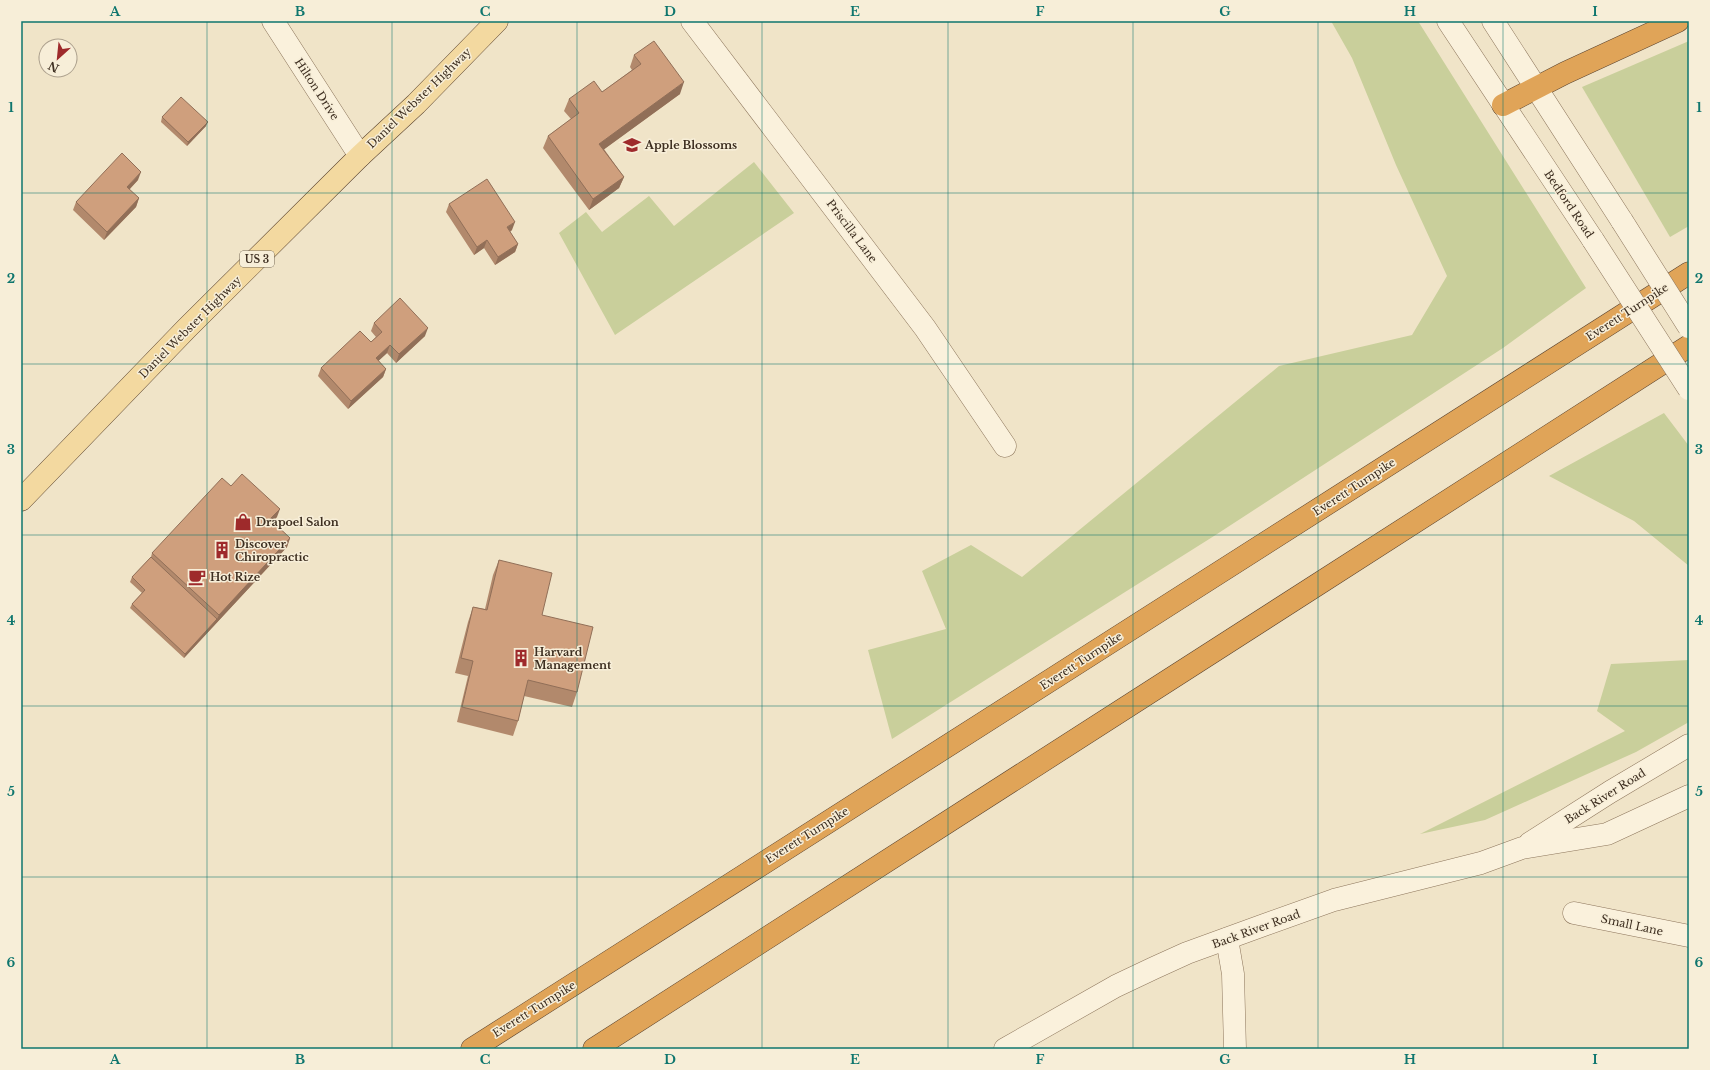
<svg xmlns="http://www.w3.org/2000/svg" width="1710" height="1070" viewBox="0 0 1710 1070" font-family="'Libre Baskerville',serif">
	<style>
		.green { fill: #c9cf9b }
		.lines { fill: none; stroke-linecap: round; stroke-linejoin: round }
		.minor-casing { stroke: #8d765c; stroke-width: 23 }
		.tertiary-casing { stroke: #8d765c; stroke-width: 23 }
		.primary-casing { stroke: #5b4430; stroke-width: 23 }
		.motorway-casing { stroke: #5b4430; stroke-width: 23 }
		.minor { stroke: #faf1dc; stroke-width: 22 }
		.tertiary { stroke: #faf1dc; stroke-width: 22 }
		.primary { stroke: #f3d9a0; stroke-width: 22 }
		.motorway { stroke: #e0a458; stroke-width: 22 }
		.tertiary-bridge-casing { stroke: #8d765c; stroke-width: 23; stroke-linecap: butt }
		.tertiary-bridge { stroke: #faf1dc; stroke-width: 22 }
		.wall { fill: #b2896c }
		.shaded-wall { fill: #916f58 }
		.building { fill: #cf9f7d; stroke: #916f58 }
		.grid { fill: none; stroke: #0f766e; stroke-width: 1; stroke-opacity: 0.55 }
		.labels { text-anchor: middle; stroke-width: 3; stroke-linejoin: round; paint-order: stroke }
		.shield { fill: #f7eed8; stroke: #756857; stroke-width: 1 }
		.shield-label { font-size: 10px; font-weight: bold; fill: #3d2e20 }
		.street-label { font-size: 11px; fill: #3d2e20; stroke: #f7eed8 }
		.poi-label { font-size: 11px; font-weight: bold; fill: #3d2e20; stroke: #f7eed8; text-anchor: start }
		.neatline { fill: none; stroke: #0f766e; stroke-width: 1.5 }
		.grid-label { font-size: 13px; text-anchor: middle; font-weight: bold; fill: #0f766e }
	</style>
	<rect width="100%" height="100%" fill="#f0e4c8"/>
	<g class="green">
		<path d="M1331,21H1418L1586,288L1503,348L1214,536L892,739L868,650L946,629L922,571L971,545L1022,577L1279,366L1412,335L1447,276L1396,165L1352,58Z"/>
		<path d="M1689,41V226L1670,237L1582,87Z"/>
		<path d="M754,162L794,213L615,335L559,233L586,212L602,232L649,196L674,226Z"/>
		<path d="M1664,413L1689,446V566L1634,521L1549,476Z"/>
		<path d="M1689,660V722L1636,752L1485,820L1420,834L1625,731L1597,711L1611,664Z"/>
	</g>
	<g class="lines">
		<g class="minor-casing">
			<g id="minor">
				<path d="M273,21L360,156"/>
				<path d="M692,21L925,328L1005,446"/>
				<path d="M1574,913L1689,936"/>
				<path d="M1227,939L1233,974L1235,1049"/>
			</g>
		</g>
		<g class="tertiary-casing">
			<g id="tertiary">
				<path d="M1448,21L1593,240"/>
				<path d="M1493,21L1622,221"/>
				<path d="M1530,843L1610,792L1689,745"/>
				<path d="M1005,1049L1116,986L1154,968L1187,953L1264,925L1334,900L1481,863L1522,848L1607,834L1689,796"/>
			</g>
		</g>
		<g class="primary-casing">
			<path id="primary" d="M21,500L187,328L360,156L416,104L497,21"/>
		</g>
		<g class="motorway-casing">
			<g id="motorway">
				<path d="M1503,105L1565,73L1678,21"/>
				<path d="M472,1049L1689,273"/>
				<path d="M594,1049L1689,346"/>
			</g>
		</g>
		<use href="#minor" class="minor"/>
		<use href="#tertiary" class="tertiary"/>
		<use href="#primary" class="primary"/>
		<use href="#motorway" class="motorway"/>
		<g class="tertiary-bridge-casing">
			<g id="tertiary-bridge">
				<path d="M1622,221L1689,327"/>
				<path d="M1593,240L1689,389"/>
			</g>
		</g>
		<use href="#tertiary-bridge" class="tertiary-bridge"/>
	</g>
	<g class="wall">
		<path d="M634,55L680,94L604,149L624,177L619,188L589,210L543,148L548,136L571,119L564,111L569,99L602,92L632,70L630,67Z"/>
		<path d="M162,117L206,126L187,146L161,122Z"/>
		<path d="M138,180L129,190L139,198L136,207L104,240L73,210L76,202Z"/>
		<path d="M449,204L512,230L510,232L518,244L515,252L495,265L484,248L474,255L446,212Z"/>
		<path d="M374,323L425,336L396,363L387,353L378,361L386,369L383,377L348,409L318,376L321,368L371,342L376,337L371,331Z"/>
		<path d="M277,517L272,522L290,538L287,547L184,658L130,608L132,604L142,593L130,582L132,577L151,557L152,553Z"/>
		<path d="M499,560L542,615L577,692L572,707L524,696L518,721L513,736L457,722L468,676L455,673L468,622L473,607L485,609L493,575Z"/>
	</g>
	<g class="shaded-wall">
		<path d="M684,82L680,94L595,156L599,144Z"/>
		<path d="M208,122L206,126L187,146L188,142Z"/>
		<path d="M141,172L138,180L124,195L127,187Z"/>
		<path d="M624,177L619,188L589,210L593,199Z"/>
		<path d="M139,198L136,207L104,240L107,232Z"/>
		<path d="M515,222L512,230L504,235L507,227Z"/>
		<path d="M487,240L484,248L474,255L477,247Z"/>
		<path d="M518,244L515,252L495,265L498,257Z"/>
		<path d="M428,328L425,336L396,363L399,354Z"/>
		<path d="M390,345L387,353L373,366L376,358Z"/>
		<path d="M386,369L383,377L348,409L351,401Z"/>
		<path d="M280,509L277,517L267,527L270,519Z"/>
		<path d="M290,538L287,547L184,658L185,654L217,619L219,615Z"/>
	</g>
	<g class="building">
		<path d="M654,41L684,82L599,144L624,177L593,199L548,136L579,113L569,99L594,81L602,92L641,64L634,55Z"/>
		<path d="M181,97L208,122L188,142L162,117Z"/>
		<path d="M122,153L141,172L127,187L139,198L107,232L76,202Z"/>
		<path d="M487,179L515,222L507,227L518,244L498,257L487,240L477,247L449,204Z"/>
		<path d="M400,298L428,328L399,354L390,345L376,358L386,369L351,401L321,368L360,331L371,342L382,332L374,323Z"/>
		<path d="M242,474L280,509L270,519L290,538L219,615L152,553L222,478L231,486Z"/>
		<path d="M151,557L217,619L185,654L132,604L145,590L132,577Z"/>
		<path d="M499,560L552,573L542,615L593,627L577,692L528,680L518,721L462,707L473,661L461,658L473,607L487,610Z"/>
	</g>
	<path class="grid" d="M207,21V1049M392,21V1049M577,21V1049M762,21V1049M948,21V1049M1133,21V1049M1318,21V1049M1503,21V1049M21,193H1689M21,364H1689M21,535H1689M21,706H1689M21,877H1689"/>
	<defs>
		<g id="school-bare" transform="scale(1.38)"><path d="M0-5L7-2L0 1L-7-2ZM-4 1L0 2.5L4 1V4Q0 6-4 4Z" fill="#9e2a2b" stroke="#f7eed8" stroke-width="2.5" paint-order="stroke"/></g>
		<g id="shop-bare" transform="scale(1.38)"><path d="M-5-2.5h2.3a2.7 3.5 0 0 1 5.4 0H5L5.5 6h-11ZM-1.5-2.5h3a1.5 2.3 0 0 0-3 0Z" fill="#9e2a2b" stroke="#f7eed8" stroke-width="2.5" paint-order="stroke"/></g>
		<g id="building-bare" transform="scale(1.38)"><path d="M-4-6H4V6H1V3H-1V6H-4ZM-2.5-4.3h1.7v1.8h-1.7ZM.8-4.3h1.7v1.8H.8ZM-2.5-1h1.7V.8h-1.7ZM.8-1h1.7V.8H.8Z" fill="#9e2a2b" stroke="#f7eed8" stroke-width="2.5" paint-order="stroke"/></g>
		<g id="cafe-bare" transform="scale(1.38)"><path d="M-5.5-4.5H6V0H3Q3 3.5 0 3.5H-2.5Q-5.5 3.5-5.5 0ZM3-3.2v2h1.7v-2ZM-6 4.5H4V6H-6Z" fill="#9e2a2b" stroke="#f7eed8" stroke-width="2.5" paint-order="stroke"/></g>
	</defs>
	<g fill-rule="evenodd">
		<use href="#school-bare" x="632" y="145"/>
		<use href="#shop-bare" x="243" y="522"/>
		<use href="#building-bare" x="222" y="550"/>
		<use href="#cafe-bare" x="197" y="577"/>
		<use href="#building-bare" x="521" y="658"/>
	</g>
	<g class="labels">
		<rect class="shield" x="240" y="251" width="34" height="16" rx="3"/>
		<g class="shield-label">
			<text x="257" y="263">US 3</text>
		</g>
		<g class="street-label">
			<text transform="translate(317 89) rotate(57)" y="4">Hilton Drive</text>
			<text transform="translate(419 98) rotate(-44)" y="4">Daniel Webster Highway</text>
			<text transform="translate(1569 204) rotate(56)" y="4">Bedford Road</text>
			<text transform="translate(852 231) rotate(53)" y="4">Priscilla Lane</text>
			<text transform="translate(1627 312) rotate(-33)" y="4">Everett Turnpike</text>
			<text transform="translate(190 327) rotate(-45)" y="4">Daniel Webster Highway</text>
			<text transform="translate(1354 487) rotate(-33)" y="4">Everett Turnpike</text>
			<text transform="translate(1081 661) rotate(-33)" y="4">Everett Turnpike</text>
			<text transform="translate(1605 796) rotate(-32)" y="4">Back River Road</text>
			<text transform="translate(807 835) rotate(-32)" y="4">Everett Turnpike</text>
			<text transform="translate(1632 925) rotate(12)" y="4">Small Lane</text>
			<text transform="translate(1256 929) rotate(-20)" y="4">Back River Road</text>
			<text transform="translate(534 1009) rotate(-32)" y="4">Everett Turnpike</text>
		</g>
		<g class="poi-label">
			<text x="645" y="149">Apple Blossoms</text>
			<text x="256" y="526">Drapoel Salon</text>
			<text x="235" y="548">Discover<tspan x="235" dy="13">Chiropractic</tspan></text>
			<text x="210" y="581">Hot Rize</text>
			<text x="534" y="656">Harvard<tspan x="534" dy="13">Management</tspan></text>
		</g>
	</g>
	<rect width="1710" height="1070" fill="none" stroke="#f7eed8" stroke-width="44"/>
	<g transform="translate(58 58) rotate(207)"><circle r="19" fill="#f7eed8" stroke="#ada18e"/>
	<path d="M0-3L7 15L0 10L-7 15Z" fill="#9e2a2b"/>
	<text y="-6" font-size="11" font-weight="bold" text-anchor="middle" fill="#3d2e20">N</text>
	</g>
	<rect x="22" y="22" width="1666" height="1026" class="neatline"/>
	<g class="grid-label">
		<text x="115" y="16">A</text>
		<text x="300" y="16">B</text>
		<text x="485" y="16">C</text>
		<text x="670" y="16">D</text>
		<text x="855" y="16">E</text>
		<text x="1040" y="16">F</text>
		<text x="1225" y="16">G</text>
		<text x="1410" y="16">H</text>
		<text x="1595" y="16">I</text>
		<text x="11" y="112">1</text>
		<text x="1699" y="112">1</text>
		<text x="11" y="283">2</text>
		<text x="1699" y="283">2</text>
		<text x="11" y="454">3</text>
		<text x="1699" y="454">3</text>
		<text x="11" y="625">4</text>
		<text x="1699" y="625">4</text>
		<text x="11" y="796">5</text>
		<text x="1699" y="796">5</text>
		<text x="11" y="967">6</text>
		<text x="1699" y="967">6</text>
		<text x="115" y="1064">A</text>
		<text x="300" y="1064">B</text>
		<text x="485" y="1064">C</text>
		<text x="670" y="1064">D</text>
		<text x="855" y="1064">E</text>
		<text x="1040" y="1064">F</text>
		<text x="1225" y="1064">G</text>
		<text x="1410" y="1064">H</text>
		<text x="1595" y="1064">I</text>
	</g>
</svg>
